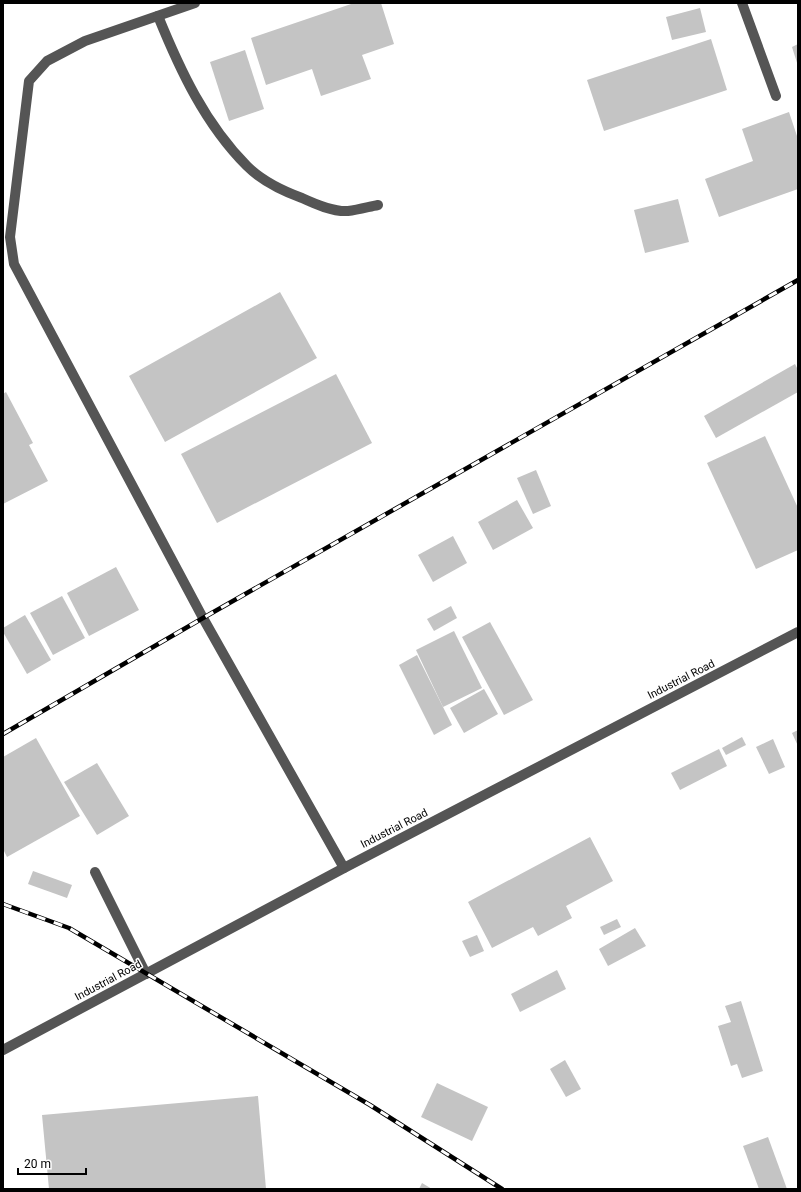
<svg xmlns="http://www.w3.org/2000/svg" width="801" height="1192" viewBox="0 0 801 1192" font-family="Roboto,sans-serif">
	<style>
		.building { fill: #c4c4c4 }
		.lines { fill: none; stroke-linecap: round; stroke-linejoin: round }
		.minor { stroke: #555; stroke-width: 10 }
		.rail-casing { stroke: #000; stroke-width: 4.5 }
		.rail { stroke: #fff; stroke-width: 3; stroke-dasharray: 9; stroke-linecap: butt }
		.labels { text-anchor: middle; stroke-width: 3; stroke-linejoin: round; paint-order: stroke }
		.street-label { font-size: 11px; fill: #000; stroke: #fff }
	</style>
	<rect width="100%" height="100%" fill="#fff"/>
	<g class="building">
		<path d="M354,3H381L394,44L362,55L371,79L321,96L312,69L266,85L251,38Z"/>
		<path d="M700,8L706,32L672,40L666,17Z"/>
		<path d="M711,39L727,90L604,131L587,80Z"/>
		<path d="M798,44V66L792,47Z"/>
		<path d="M245,50L264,109L229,121L210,62Z"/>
		<path d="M789,112L798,139V189L719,217L705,179L753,161L742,129Z"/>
		<path d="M678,199L689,242L645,253L634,210Z"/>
		<path d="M280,292L317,358L165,442L129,376Z"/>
		<path d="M795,364L798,370V392L716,438L704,416Z"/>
		<path d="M336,374L372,443L217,523L181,454Z"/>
		<path d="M6,392L33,443L29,445L48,481L3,504V394Z"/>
		<path d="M765,436L798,508V550L756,569L707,463Z"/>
		<path d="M536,470L551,506L533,514L517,478Z"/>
		<path d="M517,500L533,528L493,550L478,522Z"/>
		<path d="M453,536L467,563L433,582L418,555Z"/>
		<path d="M116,567L139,610L89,636L67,593Z"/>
		<path d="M62,596L85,638L53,655L30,613Z"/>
		<path d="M451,606L457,618L434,631L427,619Z"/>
		<path d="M25,615L51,660L27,674L3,632V628Z"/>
		<path d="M490,622L533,700L504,715L462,637Z"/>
		<path d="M454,631L482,688L443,707L416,650Z"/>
		<path d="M417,655L452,725L434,735L399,665Z"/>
		<path d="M484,689L498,714L464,733L450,708Z"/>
		<path d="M798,730V746L792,733Z"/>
		<path d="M742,737L746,745L726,755L722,748Z"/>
		<path d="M36,738L80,816L7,857L3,849V757Z"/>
		<path d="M773,739L785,767L769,774L756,747Z"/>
		<path d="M719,749L727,766L680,790L671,773Z"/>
		<path d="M97,763L129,816L97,835L64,782Z"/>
		<path d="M590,837L613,881L566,906L572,918L538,936L533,927L492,948L468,902Z"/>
		<path d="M33,871L72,885L67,898L28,884Z"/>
		<path d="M617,919L621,927L604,935L600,927Z"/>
		<path d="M635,928L646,946L608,966L599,949Z"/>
		<path d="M477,935L484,951L470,957L462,941Z"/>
		<path d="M557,970L566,989L520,1012L511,994Z"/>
		<path d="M741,1001L763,1071L742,1078L737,1064L731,1066L718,1026L731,1022L725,1006Z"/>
		<path d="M565,1060L581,1089L566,1097L550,1069Z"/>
		<path d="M437,1083L488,1107L472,1141L421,1117Z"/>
		<path d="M258,1096L266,1189H49L42,1115Z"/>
		<path d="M768,1137L787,1189H759L743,1146Z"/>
		<path d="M422,1183L432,1189H419Z"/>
	</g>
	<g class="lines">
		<g class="minor">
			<path d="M195,3L85,41L47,61L29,81L10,237L14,264L203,618L344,868"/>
			<path d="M742,3L776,96"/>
			<path d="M158,16C180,70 205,124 247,166C261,180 283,191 302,198C315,204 333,212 348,211C358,210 368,207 378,205"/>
			<path d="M95,872L146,974"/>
			<path d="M3,1050L344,868L798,632"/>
		</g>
		<g class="rail-casing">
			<g id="rail">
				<path d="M3,734L203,618L798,280"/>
				<path d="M3,904L69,928L370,1105L502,1189"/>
			</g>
		</g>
		<use href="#rail" class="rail"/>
	</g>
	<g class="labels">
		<g class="street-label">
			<text transform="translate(681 679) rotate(-27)" y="4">Industrial Road</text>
			<text transform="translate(394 828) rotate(-27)" y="4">Industrial Road</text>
			<text transform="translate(108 980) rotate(-28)" y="4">Industrial Road</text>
		</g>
	</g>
	<rect width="801" height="1192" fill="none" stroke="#000000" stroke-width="8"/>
	<path d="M18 1168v6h68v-6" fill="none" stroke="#000000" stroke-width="2"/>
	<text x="24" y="1168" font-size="12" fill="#000000" stroke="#ffffff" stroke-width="3" paint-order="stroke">20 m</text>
</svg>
